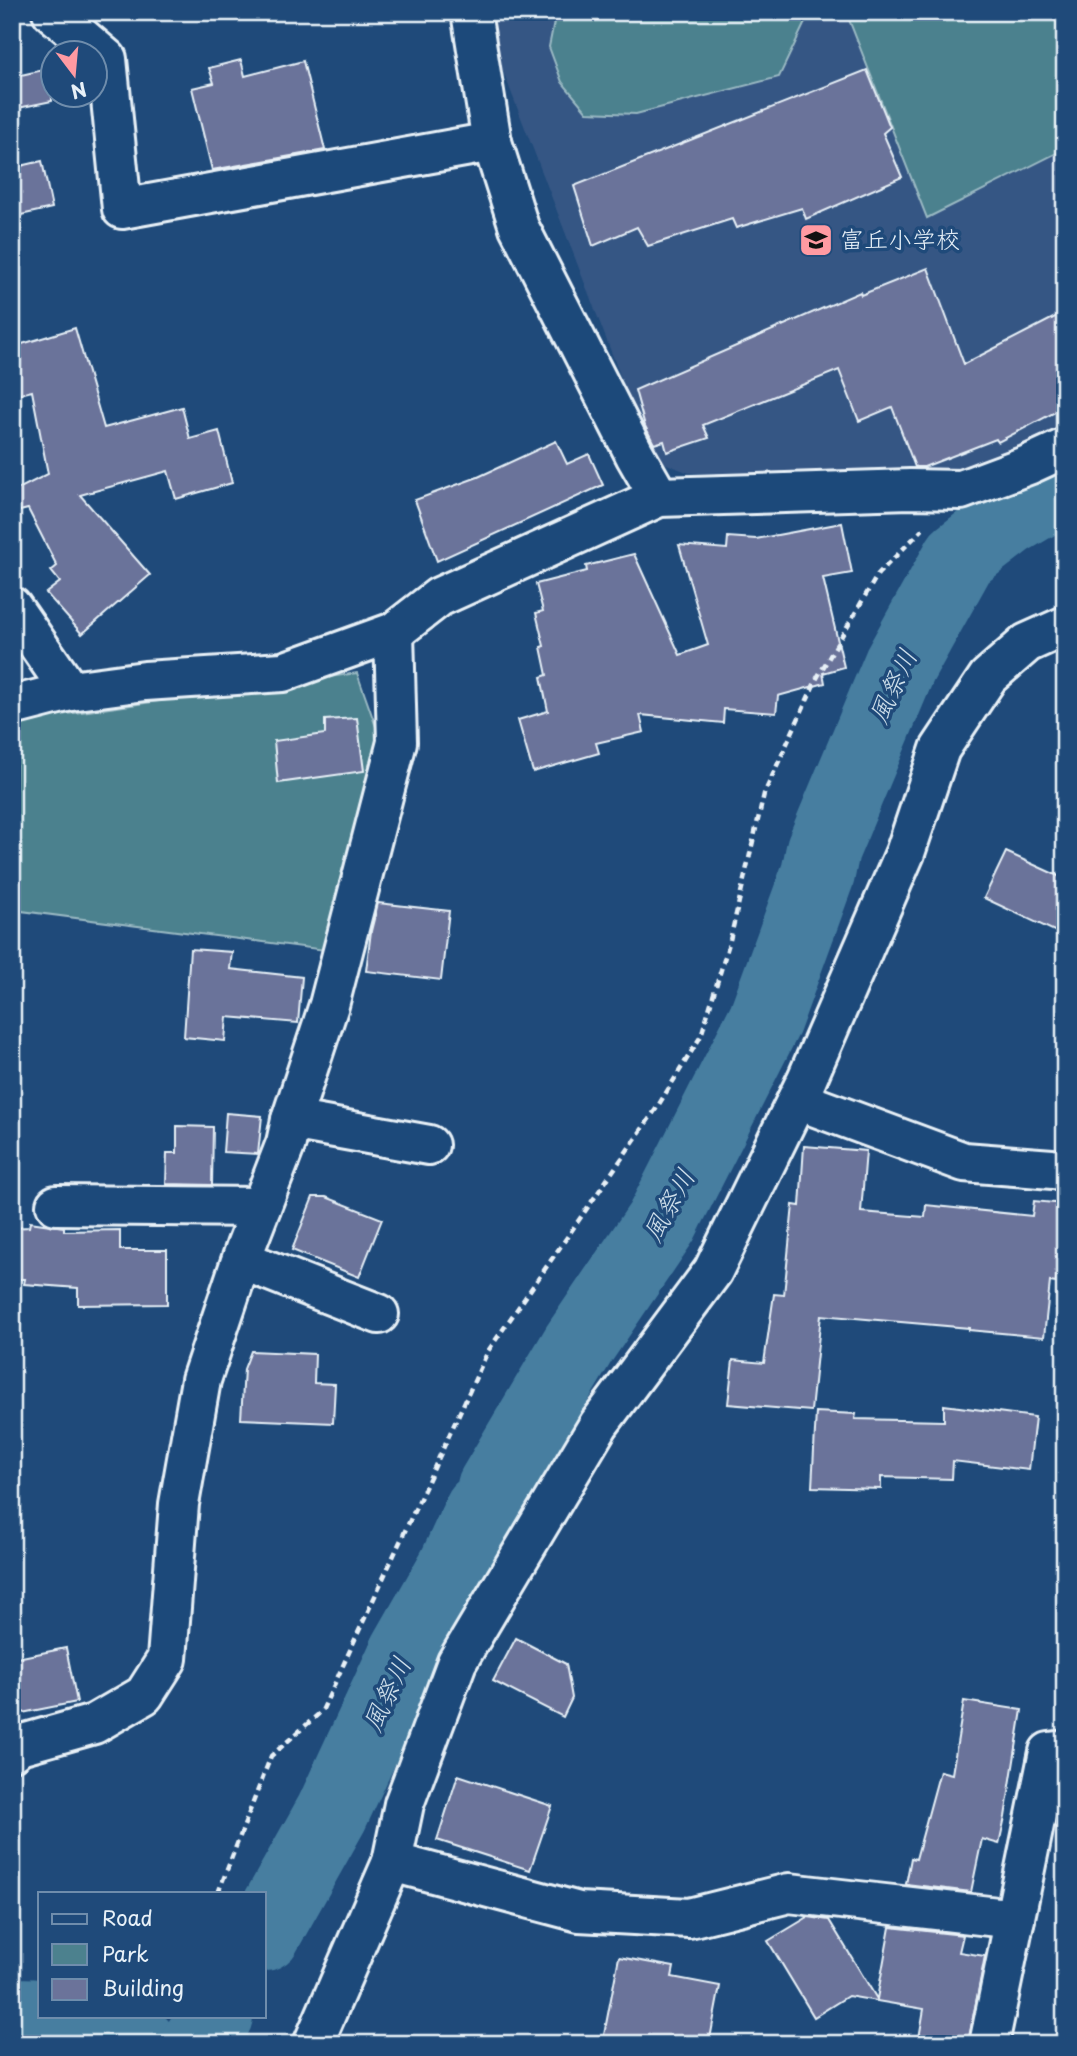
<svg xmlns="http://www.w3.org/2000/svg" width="1077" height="2056" viewBox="0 0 1077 2056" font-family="'Playpen Sans','Klee One',sans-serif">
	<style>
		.built { fill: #365684 }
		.green { fill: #4c818e; stroke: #9ab9c3; stroke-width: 2 }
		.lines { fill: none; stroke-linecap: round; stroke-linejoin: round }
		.river { stroke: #467ea0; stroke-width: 74 }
		.building { fill: #6b739a; stroke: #e8f1f8; stroke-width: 2 }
		.minor-casing { stroke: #e8f1f8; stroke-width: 44 }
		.path { stroke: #e8f1f8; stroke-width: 4.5; stroke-dasharray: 7 5; stroke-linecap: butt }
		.minor { stroke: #1f4a7a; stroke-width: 38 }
		.labels { text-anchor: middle; stroke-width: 7; stroke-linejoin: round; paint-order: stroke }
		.poi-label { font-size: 24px; fill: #e8f1f8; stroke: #1f4a7a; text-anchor: start }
		.water-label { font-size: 26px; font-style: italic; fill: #d0e0eb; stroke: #1f4a7a }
	</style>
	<rect width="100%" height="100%" fill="#1f4a7a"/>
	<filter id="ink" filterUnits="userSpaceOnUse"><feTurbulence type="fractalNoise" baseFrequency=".0143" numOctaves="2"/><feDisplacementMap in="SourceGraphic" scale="14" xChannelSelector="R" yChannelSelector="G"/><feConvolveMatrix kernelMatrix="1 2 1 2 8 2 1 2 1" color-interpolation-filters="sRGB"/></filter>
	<g filter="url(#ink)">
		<path class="built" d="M488,12H1065V429L998,465L955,477L689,473L652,458L495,50Z"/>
		<g class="green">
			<path d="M556,12H810L779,77L636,114L587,112L562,82L549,47Z"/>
			<path d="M846,12H1065V149L927,218Z"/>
			<path d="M357,673L381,741L325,950L14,910L17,721Z"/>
		</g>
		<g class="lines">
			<g class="river">
				<path d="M264,1934L332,1813L406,1653L455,1567L481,1510L491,1503L494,1487L579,1344L662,1222L765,1019L818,874L823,849L900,665L960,557L1008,520L1045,498L1065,490"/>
				<path d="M12,2015C57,2014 99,2028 140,2044"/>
				<path d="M198,2044L216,2016"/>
			</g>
		</g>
		<g class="building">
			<path d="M241,60L245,76L303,61L325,150L212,170L192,88L214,83L209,68Z"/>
			<path d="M52,68V101L18,108L12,77Z"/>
			<path d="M867,70L890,127L883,133L902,177L806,219L802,208L736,228L732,219L648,246L637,227L593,246L574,186Z"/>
			<path d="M42,161L52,208L12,217V168Z"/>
			<path d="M928,268L964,364L1065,312V407L998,442L996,439L924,467H915L892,407L859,421L839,370L703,425L709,438L667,452L664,441L654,444L645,426L635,390L860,292L861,295Z"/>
			<path d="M75,328L104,428L182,407L190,439L219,431L232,483L176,499L168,471L80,495L150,575L82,634L46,593L60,582L51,571L57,566L28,509L12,513V492L48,474L32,391L12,396V347Z"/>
			<path d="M556,441L567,464L589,454L603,485L437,561L415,500L478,477Z"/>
			<path d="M842,523L852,573L823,578L844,667L823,673L825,683L778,696L776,713L724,709L723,723L640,715L644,732L596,743L599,753L533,772L518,720L548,711L541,677L547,675L541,647L544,646L536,613L543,611L536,584L587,571L586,566L634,554L680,655L708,645L679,545L727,549L728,537L756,539Z"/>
			<path d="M357,718L364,771L278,783L274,741L325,734V720Z"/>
			<path d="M1006,852L1065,879V936L984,898Z"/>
			<path d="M378,903L449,911L441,980L366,971L371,931Z"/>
			<path d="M190,949L232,952L230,969L302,977L298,1023L227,1017L225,1041L184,1037Z"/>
			<path d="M226,1113L262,1116L258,1154L223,1152Z"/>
			<path d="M177,1126L213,1127L212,1185L166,1184L167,1153H177Z"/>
			<path d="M804,1146L866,1151L861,1212L925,1217L926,1205L1032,1216L1034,1201L1064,1204L1056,1283L1050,1282L1044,1337L969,1330V1328L821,1315L811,1411L728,1404L733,1360L764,1363L774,1294L784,1295L793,1205L800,1206Z"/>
			<path d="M313,1197H326L382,1219L359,1277L292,1250Z"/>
			<path d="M30,1222L64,1227V1231L120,1230V1250H167V1304L78,1305V1288L24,1284L25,1279H12V1228L29,1227Z"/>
			<path d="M251,1351L315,1354L314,1383L335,1384L333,1423L241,1419L244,1369Z"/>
			<path d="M944,1405L1035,1417L1029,1470L953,1461L952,1479L881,1477V1489L812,1487L816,1412L856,1414L855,1419L944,1421Z"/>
			<path d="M516,1638L566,1664L572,1698L563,1717L493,1681Z"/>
			<path d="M66,1648L77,1702L12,1715V1659Z"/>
			<path d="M964,1701L1022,1710L1005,1817L999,1844L982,1839L971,1892L906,1884L911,1858L916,1859L940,1771L952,1774Z"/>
			<path d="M458,1775L552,1806L530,1870L437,1840Z"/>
			<path d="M808,1917L829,1920L877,1999L890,1927L963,1935L959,1952L985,1956L968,2044H918L924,2009L848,1996L814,2017L768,1941Z"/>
			<path d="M619,1957L674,1967L672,1977L720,1986L709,2044H622L603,2040Z"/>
		</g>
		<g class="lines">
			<g class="minor-casing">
				<g id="minor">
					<path d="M52,12L107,59L122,209L492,142"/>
					<path d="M471,12L492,142L519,227L635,455L659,497"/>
					<path d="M12,607L70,691"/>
					<path d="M12,706L70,691L145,681L283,672L394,632L439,597L659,497L910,489L961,490L1028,465L1065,448"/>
					<path d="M797,1100L964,1162L1065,1170"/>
					<path d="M291,1120L429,1145"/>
					<path d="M56,1205L261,1207"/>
					<path d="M242,1260L379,1314"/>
					<path d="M12,1751L19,1745L94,1724L144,1695L167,1659L179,1504L201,1380L246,1246L286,1143L291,1120L329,1005L397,742L394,632"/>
					<path d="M392,1862L579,1912L689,1918L789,1893L1015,1919"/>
					<path d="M313,2044L392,1862L404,1804L457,1662L599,1424L713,1271L807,1079L905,853L940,749L988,677L1027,643L1065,626"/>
					<path d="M989,2044L1049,1752L1065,1750"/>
				</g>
			</g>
			<path class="path" d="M218,1893L271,1756L322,1711L488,1351L656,1109L701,1036L730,940L764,794L817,678L878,574L923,529"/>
			<use href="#minor" class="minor"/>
		</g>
	</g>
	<defs>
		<g id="school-square" transform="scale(1.75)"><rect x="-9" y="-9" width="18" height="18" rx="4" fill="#ff9aa2" stroke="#1f4a7a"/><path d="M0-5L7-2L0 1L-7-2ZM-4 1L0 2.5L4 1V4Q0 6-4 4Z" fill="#111"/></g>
	</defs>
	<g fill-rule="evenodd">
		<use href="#school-square" x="816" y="240"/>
	</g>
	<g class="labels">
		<g class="poi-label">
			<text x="840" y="248">富丘小学校</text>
		</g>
		<g class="water-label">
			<text transform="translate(893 686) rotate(-65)" y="9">風祭川</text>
			<text transform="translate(669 1205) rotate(-61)" y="9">風祭川</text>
			<text transform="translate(387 1694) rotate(-65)" y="9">風祭川</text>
		</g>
	</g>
	<rect width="1077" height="2056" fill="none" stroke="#1f4a7a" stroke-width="42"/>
	<rect x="21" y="21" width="1035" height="2014" fill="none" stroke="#e8f1f8" stroke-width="2.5" filter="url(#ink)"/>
	<rect x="38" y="1892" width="228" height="126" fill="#1f4a7a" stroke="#6f8dac" stroke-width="2"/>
	<rect x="52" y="1914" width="35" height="10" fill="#1f4a7a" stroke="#6f8dac" stroke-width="2"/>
	<text x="102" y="1926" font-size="21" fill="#e8f1f8">Road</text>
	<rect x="52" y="1944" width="35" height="21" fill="#4c818e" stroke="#6f8dac" stroke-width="2"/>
	<text x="102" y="1962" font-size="21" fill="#e8f1f8">Park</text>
	<rect x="52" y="1979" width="35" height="21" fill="#6b739a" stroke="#6f8dac" stroke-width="2"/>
	<text x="102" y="1996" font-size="21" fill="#e8f1f8">Building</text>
	<g transform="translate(74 74) rotate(164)"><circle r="33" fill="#1f4a7a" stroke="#6f8dac" stroke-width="2"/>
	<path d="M0-5L12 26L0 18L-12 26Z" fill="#ff9aa2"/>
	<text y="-10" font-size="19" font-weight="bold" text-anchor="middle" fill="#e8f1f8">N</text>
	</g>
</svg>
